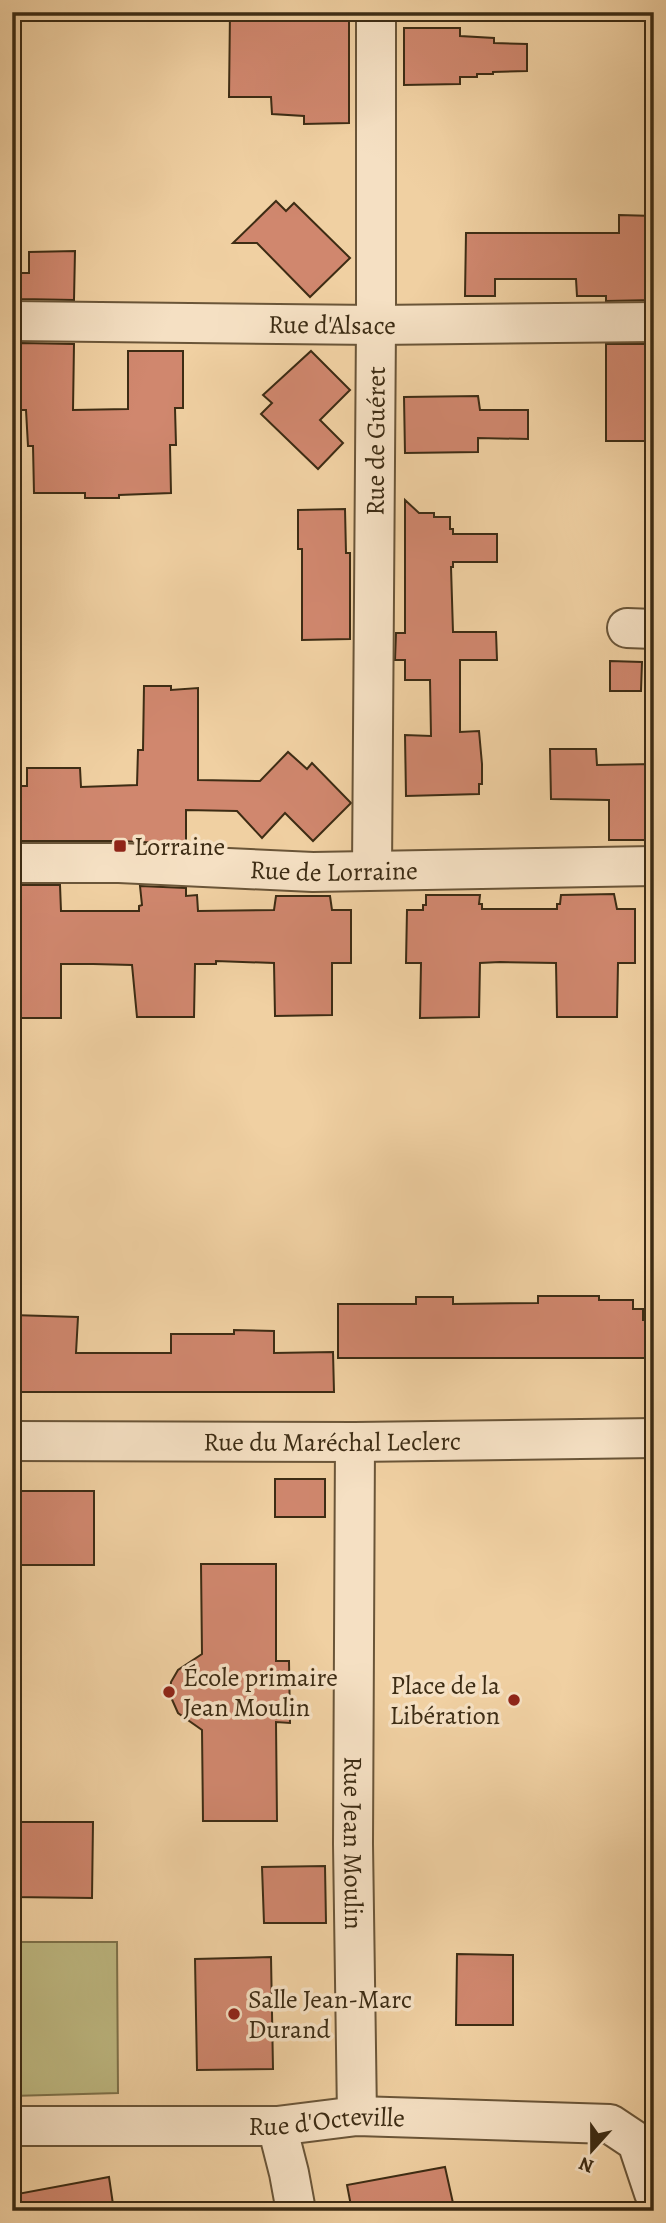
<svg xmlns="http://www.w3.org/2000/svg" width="666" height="2223" viewBox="0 0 666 2223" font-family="Alegreya,serif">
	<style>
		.green { fill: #beb982; stroke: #7e724b; stroke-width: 2 }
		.building { fill: #d0876e; stroke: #3d2c14; stroke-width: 2 }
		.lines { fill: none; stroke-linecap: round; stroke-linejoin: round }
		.minor-casing { stroke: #6a5538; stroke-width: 42 }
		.minor { stroke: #f5e0c3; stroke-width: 38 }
		.poi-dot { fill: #8f2418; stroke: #f5e0c3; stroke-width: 2.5 }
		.labels { text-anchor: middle; stroke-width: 7; stroke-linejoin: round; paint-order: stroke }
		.street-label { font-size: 26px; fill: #3d2c14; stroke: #f5e0c3 }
		.poi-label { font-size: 26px; fill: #3d2c14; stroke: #f5e0c3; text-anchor: start }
	</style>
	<rect width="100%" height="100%" fill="#f0d0a2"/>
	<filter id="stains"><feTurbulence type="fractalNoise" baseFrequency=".00286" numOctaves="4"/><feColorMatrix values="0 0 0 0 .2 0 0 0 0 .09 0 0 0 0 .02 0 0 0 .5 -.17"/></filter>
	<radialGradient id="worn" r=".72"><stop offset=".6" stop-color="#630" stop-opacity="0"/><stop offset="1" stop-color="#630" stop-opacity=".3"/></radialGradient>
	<path class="green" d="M12,1942H117L118,2093L12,2096Z"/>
	<g class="building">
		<path d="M230,12H349V123L304,124V116L272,114L271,97H229Z"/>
		<path d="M404,28H460V36L494,38V43L527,44V71L493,72V74H477V77H460V84L404,85Z"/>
		<path d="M276,201L286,211L294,203L350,258L310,297L257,243H233Z"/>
		<path d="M619,215L654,216V300L606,301V296H577L576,279H495V296H465L466,233H619Z"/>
		<path d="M75,251L74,300L21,299V273H29V252Z"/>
		<path d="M21,343L74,344L73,410L128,409V351H183V408H175L176,445H170L171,493L119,495V498H85V493H34L33,446H28L26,410H19V351H21Z"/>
		<rect x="606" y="344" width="48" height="97"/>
		<path d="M311,351L350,390L320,420L343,443L318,469L261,414L272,403L263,395Z"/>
		<path d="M478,396L480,410H528V439L478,438V452L405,453L404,397Z"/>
		<path d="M405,500L419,513H434V517H450V529H453V534H497V562H453V567H451L453,632H496L497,660H460V732L479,731L482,764V784H479V794L406,796L405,735L431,736L430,680H405V660H395L396,633H405Z"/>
		<path d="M345,509L346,553H350V639L302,640V549H298V510Z"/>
		<path d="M610,661L642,662L641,691H610Z"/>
		<path d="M144,686H171V690L198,688V780L260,781L288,752L307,769L312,763L351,803L313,841L285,813L262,838L237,811L186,810V844L119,841H21L20,786H27V768H80L81,787L137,785L138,750H143Z"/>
		<path d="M550,749H596L597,765L654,764V840H609V800L551,799Z"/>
		<path d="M21,885H60L61,911H139V906L142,905L140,886L186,888V896L197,895L198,911L274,910L276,896H330L332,910H351V963H332V1015L275,1016L274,963L216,961V964H195L194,1017H137L132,965L93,964H61V1018H12V896H21Z"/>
		<path d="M614,894L617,909H635V963H618L617,1017H557L556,963L500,962L480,963L479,1017L420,1018L421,963H406L407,910H423V905H426V895H480L479,904H482V909H557V904H560L561,895Z"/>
		<path d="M538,1296H599V1300H633V1309H643V1320H654V1358H338V1304H416V1297H453V1304L538,1303Z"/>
		<path d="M12,1315L78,1317L76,1353H171V1334H234V1330L274,1331V1353L333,1352L334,1392H12Z"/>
		<rect x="275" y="1479" width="50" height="38"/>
		<rect x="12" y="1491" width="82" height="74"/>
		<path d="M201,1564H276V1661H289L290,1723L276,1722L277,1821H203L202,1730L178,1713L170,1695L171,1682L178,1670L202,1654Z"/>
		<path d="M12,1822H93L92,1898L12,1897Z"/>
		<path d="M325,1866L326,1923H264L262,1867Z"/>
		<path d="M457,1954L513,1955V2025H456Z"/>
		<path d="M271,1957L273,2069L197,2070L195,1959Z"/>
		<path d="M445,2167L453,2203L411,2211H352L347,2185Z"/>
		<path d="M109,2177L114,2211H12V2195Z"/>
	</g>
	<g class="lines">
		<g class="minor-casing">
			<g id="minor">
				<path id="s1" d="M12,321L376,325L654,322"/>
				<path d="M627,628L654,629"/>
				<path id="s2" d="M12,863H119L313,872L654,866"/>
				<path id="s3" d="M372,870L376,325V12"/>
				<path id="s4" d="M12,1441L355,1442L654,1438"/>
				<path id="s5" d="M355,1442L353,1844L357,2116"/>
				<path id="s6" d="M12,2126H277L357,2116L610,2124L637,2142L654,2193"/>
				<path d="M277,2126L289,2173L296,2211"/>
			</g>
		</g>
		<use href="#minor" class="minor"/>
	</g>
	<g class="poi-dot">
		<rect x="113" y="839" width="14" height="14" rx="3.5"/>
		<circle cx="169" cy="1692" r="7"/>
		<circle cx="514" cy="1700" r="7"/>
		<circle cx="234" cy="2014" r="7"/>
	</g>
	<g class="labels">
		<g class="street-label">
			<text dy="9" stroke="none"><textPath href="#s1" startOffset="320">Rue d'Alsace</textPath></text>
			<text dy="9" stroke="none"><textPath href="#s3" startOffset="429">Rue de Guéret</textPath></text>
			<text dy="9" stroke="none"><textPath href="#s2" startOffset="322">Rue de Lorraine</textPath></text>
			<text dy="9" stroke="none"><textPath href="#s4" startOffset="320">Rue du Maréchal Leclerc</textPath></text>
			<text dy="9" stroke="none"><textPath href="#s5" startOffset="401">Rue Jean Moulin</textPath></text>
			<text dy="9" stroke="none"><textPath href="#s6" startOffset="315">Rue d'Octeville</textPath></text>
		</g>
		<g class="poi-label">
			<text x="134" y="855">Lorraine</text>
			<text x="183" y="1686">École primaire<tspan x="183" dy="30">Jean Moulin</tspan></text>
			<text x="500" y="1694" text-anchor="end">Place de la<tspan x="500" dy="30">Libération</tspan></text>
			<text x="248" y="2008">Salle Jean-Marc<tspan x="248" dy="30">Durand</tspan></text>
		</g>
	</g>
	<rect width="666" height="2223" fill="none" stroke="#f0d0a2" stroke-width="42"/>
	<rect x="14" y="14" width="638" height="2195" fill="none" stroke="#3d2c14" stroke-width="3.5"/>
	<rect x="21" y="21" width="624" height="2181" fill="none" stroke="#3d2c14" stroke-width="2"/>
	<g transform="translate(592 2150) rotate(201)" stroke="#f5e0c3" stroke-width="5" paint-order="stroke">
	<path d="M0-5L12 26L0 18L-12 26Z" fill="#3d2c14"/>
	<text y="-10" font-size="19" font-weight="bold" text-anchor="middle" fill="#3d2c14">N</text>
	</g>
	<rect width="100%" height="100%" filter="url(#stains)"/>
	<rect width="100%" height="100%" fill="url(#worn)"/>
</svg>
